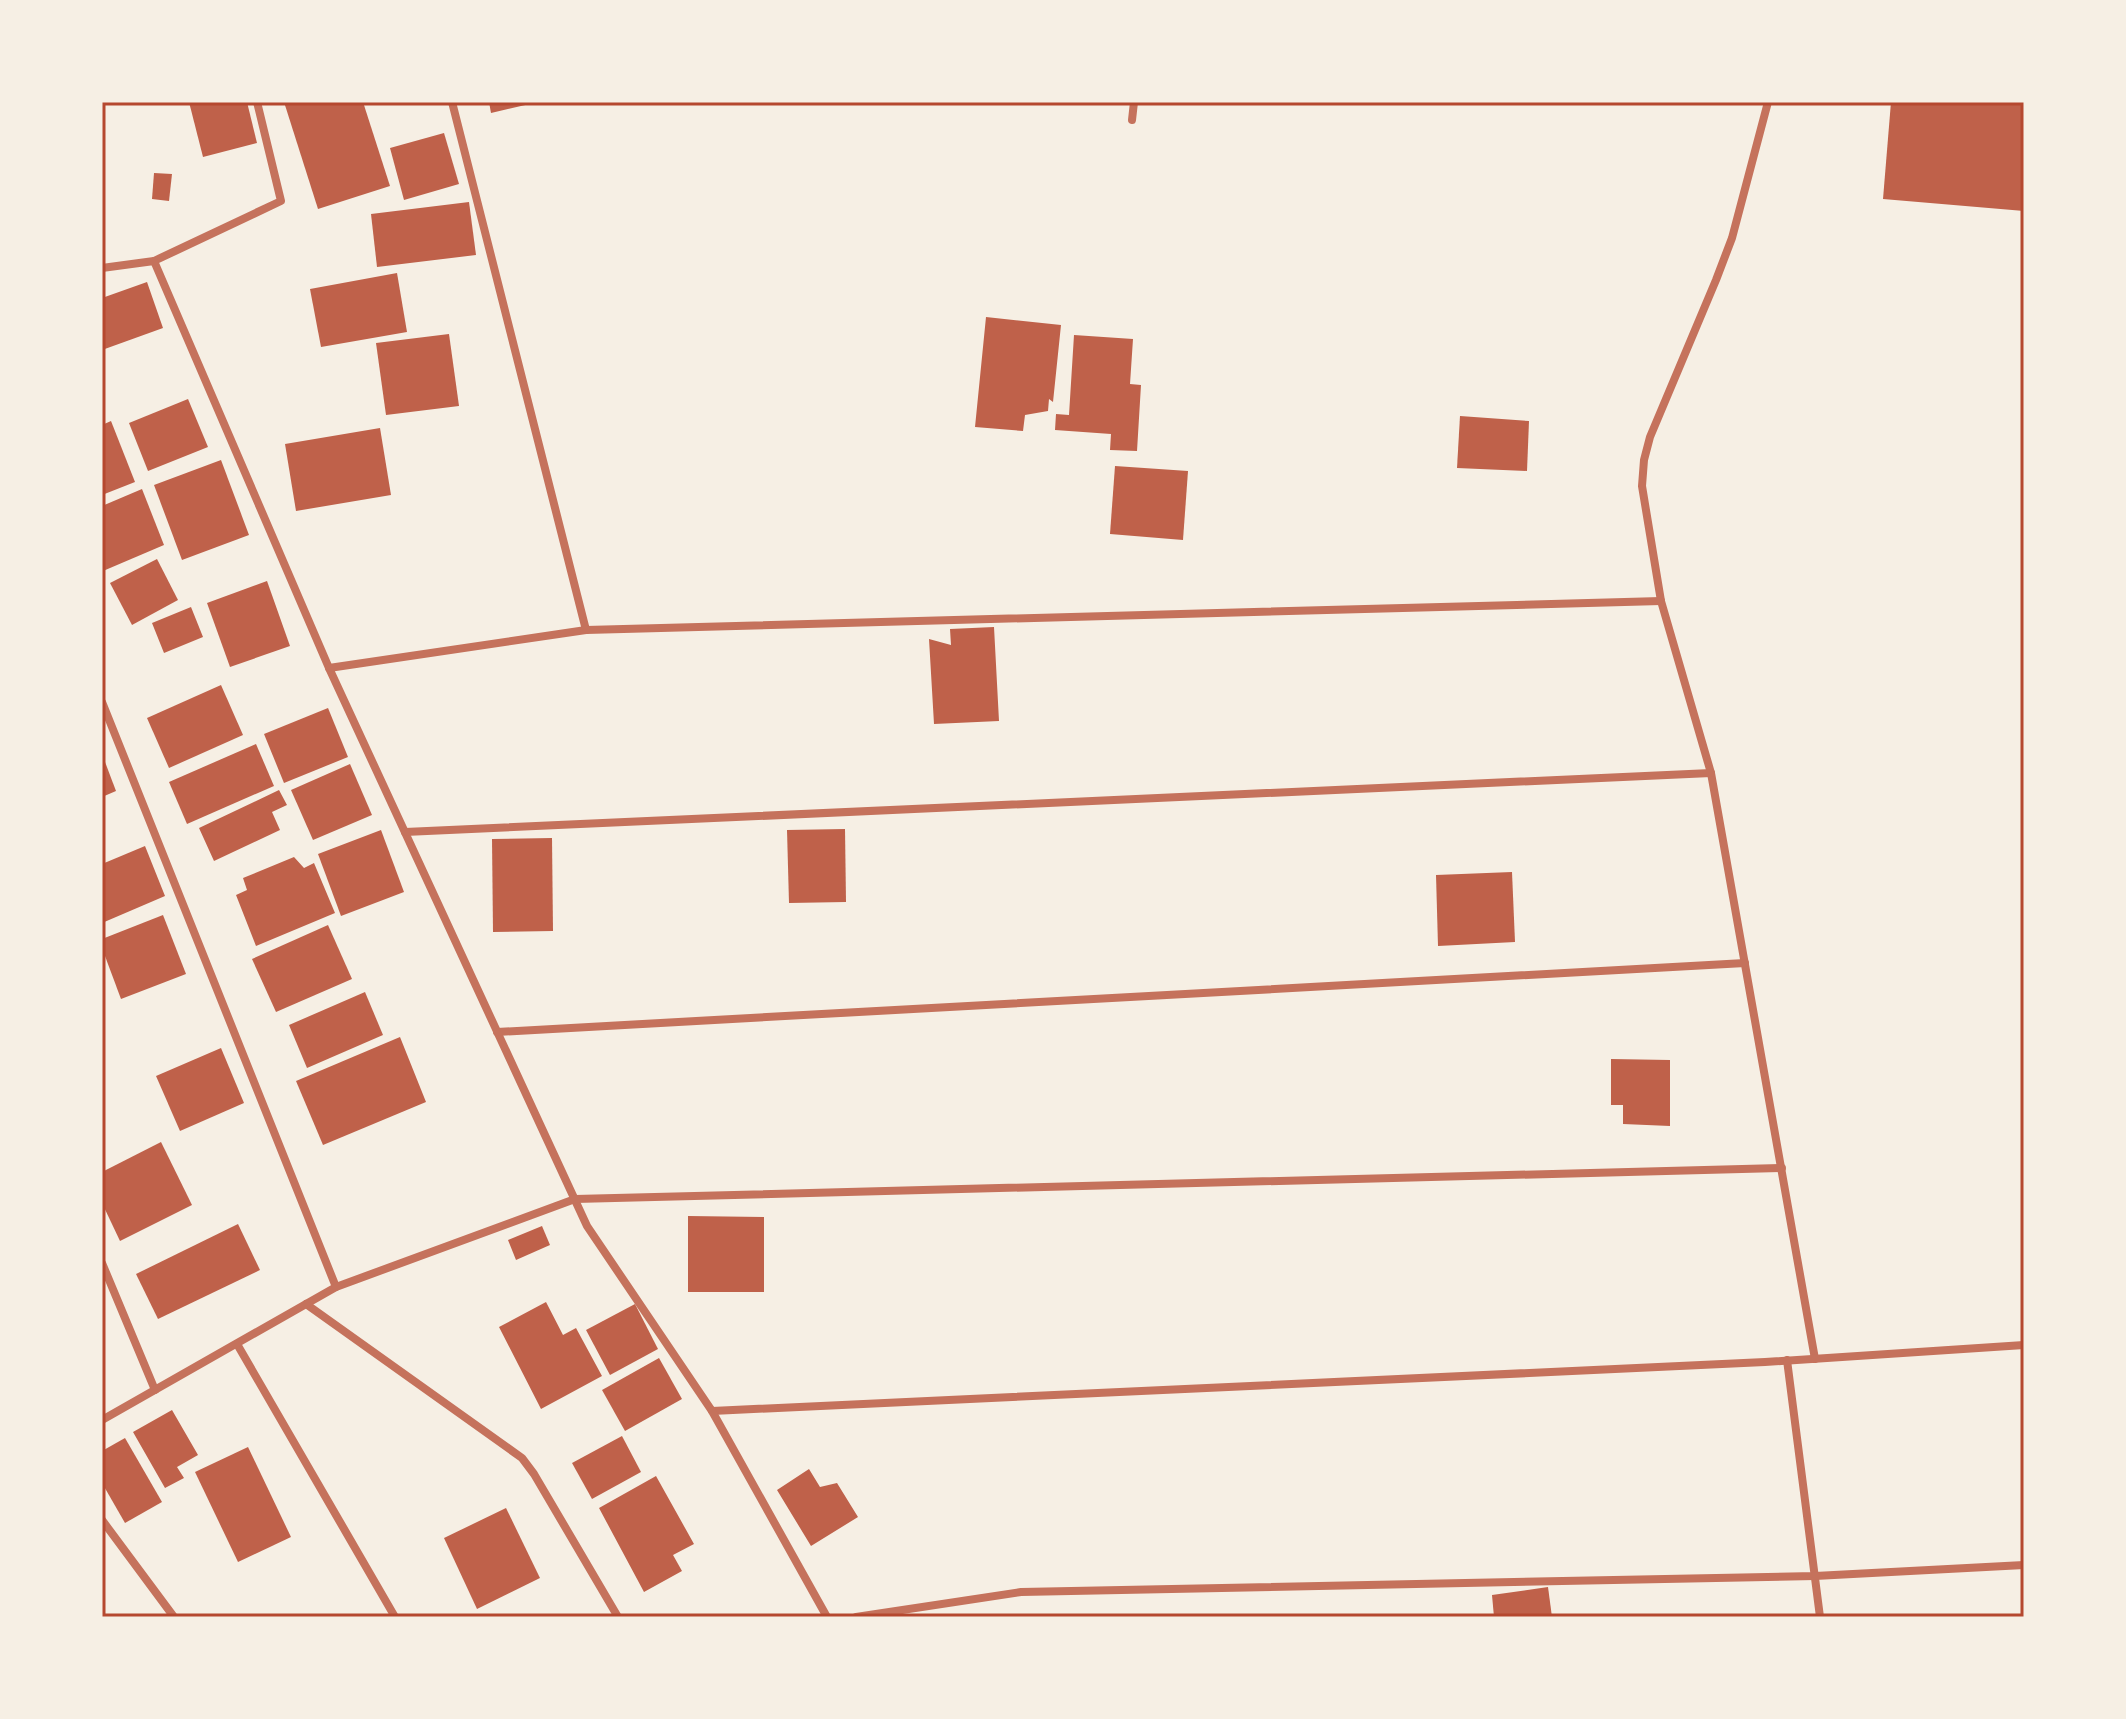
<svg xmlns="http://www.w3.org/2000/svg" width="2126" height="1719" viewBox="0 0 2126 1719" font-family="Arial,sans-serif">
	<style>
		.building { fill: #bf614a }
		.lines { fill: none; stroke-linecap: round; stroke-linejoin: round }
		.minor { stroke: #c5725c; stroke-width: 8 }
		.neatline { fill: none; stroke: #b5482f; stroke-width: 3 }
	</style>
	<rect width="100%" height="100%" fill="#f6efe4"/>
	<g class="building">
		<path d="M189,102H247L257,143L203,157Z"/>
		<path d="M284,102H363L390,186L318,209Z"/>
		<path d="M489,102H534V103L491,113Z"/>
		<path d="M1891,102H2024V211L1883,199Z"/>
		<path d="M444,133L459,184L404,200L390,148Z"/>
		<path d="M154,173L172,174L169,201L152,199Z"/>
		<path d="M469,202L476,255L377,267L371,214Z"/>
		<path d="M397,273L407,332L321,347L310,289Z"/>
		<path d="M147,282L163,328L102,350V298Z"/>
		<path d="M986,317L1061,325L1053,402L1049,399L1048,411L1025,415L1023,431L975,427Z"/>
		<path d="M449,334L459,406L386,415L376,343Z"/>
		<path d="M1074,335L1133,339L1130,384L1141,385L1137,451L1110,450L1111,434L1055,430L1056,414L1069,415Z"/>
		<path d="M188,399L208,447L148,471L129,423Z"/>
		<path d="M1460,416L1529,421L1527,471L1457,468Z"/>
		<path d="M111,421L135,482L102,495V425Z"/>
		<path d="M380,428L391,495L296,511L285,444Z"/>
		<path d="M221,460L249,535L182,560L154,485Z"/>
		<path d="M1115,466L1188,471L1183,540L1110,534Z"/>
		<path d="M142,489L164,545L103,571L102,506Z"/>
		<path d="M157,559L178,600L132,625L110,583Z"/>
		<path d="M267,581L290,646L230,667L207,603Z"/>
		<path d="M191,607L203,637L164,653L152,623Z"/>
		<path d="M994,627L999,721L934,724L929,639L951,645L950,629Z"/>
		<path d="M221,685L243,735L169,768L147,718Z"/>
		<path d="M328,708L348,757L284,783L264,734Z"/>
		<path d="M256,744L274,786L187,824L169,782Z"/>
		<path d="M102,754L116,791L102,797Z"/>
		<path d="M350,764L372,815L313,840L291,790Z"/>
		<path d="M279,790L287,805L272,812L280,830L214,861L199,828Z"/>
		<path d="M845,829L846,902L789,903L787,830Z"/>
		<path d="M381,830L404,892L341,916L318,854Z"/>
		<path d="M552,838L553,931L493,932L492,839Z"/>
		<path d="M145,846L165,896L102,923V864Z"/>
		<path d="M294,857L304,868L314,863L335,913L256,946L236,895L247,890L243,878Z"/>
		<path d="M1512,872L1515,942L1438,946L1436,875Z"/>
		<path d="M163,915L186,974L121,999L102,948V939Z"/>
		<path d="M328,925L352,979L276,1012L252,959Z"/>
		<path d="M365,992L383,1035L307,1068L289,1025Z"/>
		<path d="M400,1037L426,1102L323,1145L296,1081Z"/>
		<path d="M221,1048L244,1103L180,1131L156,1076Z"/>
		<path d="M1611,1059L1670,1060V1126L1623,1124V1105H1611Z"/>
		<path d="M161,1142L192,1205L120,1241L102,1203V1172Z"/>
		<path d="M688,1216L764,1217V1292H688Z"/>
		<path d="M238,1224L260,1270L158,1319L136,1274Z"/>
		<path d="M542,1226L550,1245L516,1260L508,1240Z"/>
		<path d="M546,1302L563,1335L576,1328L602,1376L541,1409L499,1327Z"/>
		<path d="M635,1304L658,1349L610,1375L586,1330Z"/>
		<path d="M659,1358L682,1399L625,1431L602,1390Z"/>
		<path d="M172,1410L198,1455L177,1467L184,1478L165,1488L133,1432Z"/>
		<path d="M622,1436L641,1472L592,1499L572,1463Z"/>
		<path d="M125,1438L162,1502L125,1523L102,1483V1451Z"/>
		<path d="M248,1447L291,1537L238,1562L195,1472Z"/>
		<path d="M809,1469L820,1487L837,1483L858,1517L811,1546L777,1490Z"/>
		<path d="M656,1476L694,1544L673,1555L682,1571L644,1592L599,1508Z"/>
		<path d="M506,1508L540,1578L477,1609L444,1538Z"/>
		<path d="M1548,1587L1552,1617H1494L1492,1595Z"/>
	</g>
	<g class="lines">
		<g class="minor">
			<path d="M452,102L586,630L1661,601"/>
			<path d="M1768,102L1732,238L1716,280L1650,437L1644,460L1642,486L1661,601L1711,773L1815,1359"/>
			<path d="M1132,120L1134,102"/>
			<path d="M154,261L281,201L257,102"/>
			<path d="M102,268L154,261L329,668L587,1226L712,1411L1765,1362L2024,1345"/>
			<path d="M329,668L586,630"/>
			<path d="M102,702L336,1287"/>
			<path d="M405,832L1711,773"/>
			<path d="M497,1032L1745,963"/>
			<path d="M102,1263L155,1390"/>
			<path d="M306,1304L522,1458L534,1474L618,1617"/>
			<path d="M237,1344L395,1617"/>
			<path d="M1787,1360L1820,1617"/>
			<path d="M712,1411L827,1617"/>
			<path d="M102,1420L336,1287L575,1199L1782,1168"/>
			<path d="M102,1520L174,1617"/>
			<path d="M856,1617L1021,1592L1815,1576L2024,1565"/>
		</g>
	</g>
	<rect width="2126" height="1719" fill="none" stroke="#f6efe4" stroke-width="208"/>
	<rect x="104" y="104" width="1918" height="1511" class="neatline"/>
</svg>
